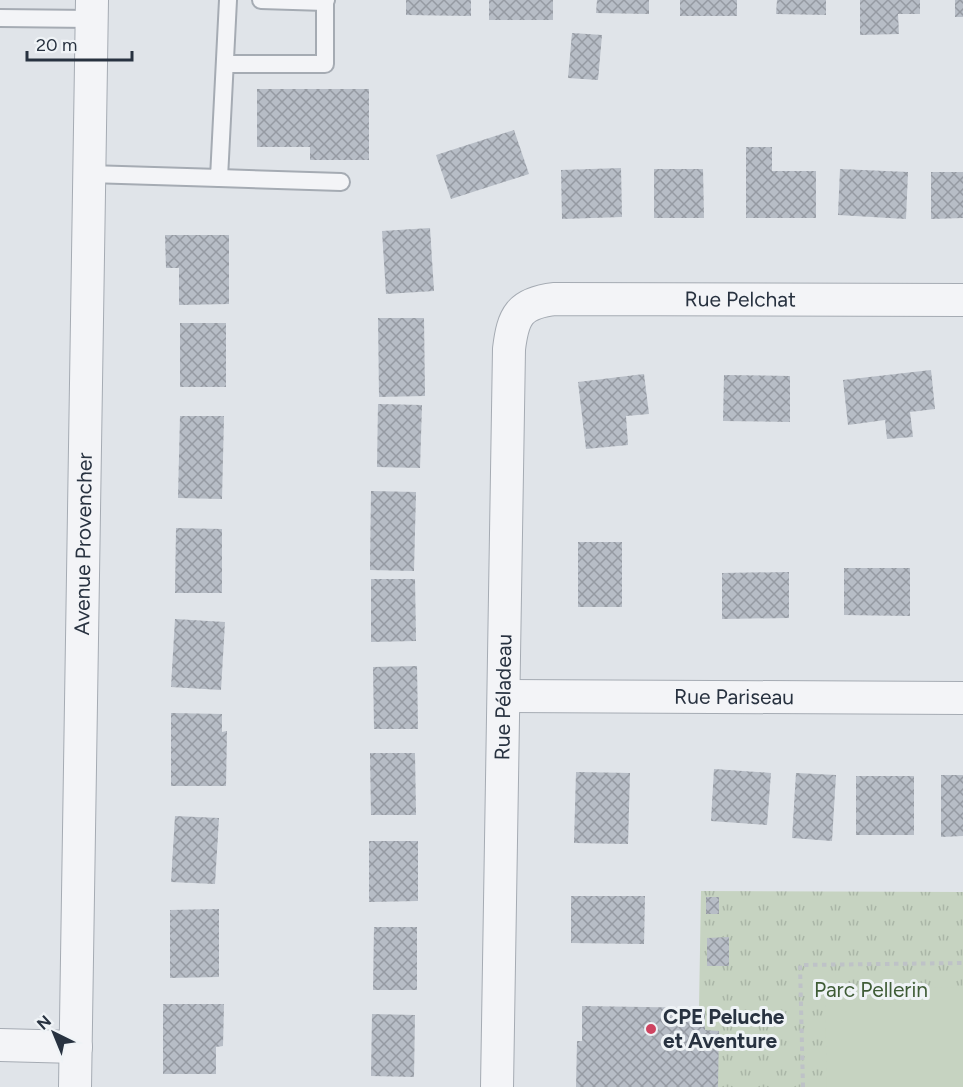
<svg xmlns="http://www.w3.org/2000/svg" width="963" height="1087" viewBox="0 0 963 1087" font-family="Figtree,sans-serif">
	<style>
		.park { fill: url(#park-tufts) }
		.pitch { fill: #c6d3c1 }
		.building { fill: url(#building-cross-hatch) }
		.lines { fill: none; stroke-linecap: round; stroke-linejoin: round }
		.service-casing { stroke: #a5abb3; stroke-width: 20 }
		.minor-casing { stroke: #a5abb3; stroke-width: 34 }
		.path { stroke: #bec2c7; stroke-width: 4; stroke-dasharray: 4.5 4.5; stroke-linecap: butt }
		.service { stroke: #f3f4f7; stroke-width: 16 }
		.minor { stroke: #f3f4f7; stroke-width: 32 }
		.poi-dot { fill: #ce4461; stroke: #eff3f6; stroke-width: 2 }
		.labels { text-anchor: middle; stroke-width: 6; stroke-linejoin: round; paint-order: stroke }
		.street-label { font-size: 21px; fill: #283240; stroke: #eff3f6 }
		.park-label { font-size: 21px; fill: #3f5c36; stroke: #eff3f6 }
		.poi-label { font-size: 21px; font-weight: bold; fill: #283240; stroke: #eff3f6; text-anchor: start }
	</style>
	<defs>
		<pattern id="park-tufts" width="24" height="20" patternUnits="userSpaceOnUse" patternTransform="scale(1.5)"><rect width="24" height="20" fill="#c6d3c1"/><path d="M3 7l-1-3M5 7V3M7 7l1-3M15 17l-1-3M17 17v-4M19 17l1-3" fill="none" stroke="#aab6a7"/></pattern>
		<pattern id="building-cross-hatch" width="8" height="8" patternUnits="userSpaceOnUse" patternTransform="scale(1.5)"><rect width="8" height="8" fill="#b7bdc6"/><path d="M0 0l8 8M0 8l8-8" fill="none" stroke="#959aa2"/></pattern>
	</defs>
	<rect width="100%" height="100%" fill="#e0e4e9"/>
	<path class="park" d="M701,891L963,892V1087H718L705,1030V1008H699Z"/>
	<path class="pitch" d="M963,987V1087H827L825,991Z"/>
	<g class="building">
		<path d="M406,0H471V16L406,15Z"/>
		<rect x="489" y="0" width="64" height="20"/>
		<path d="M597,0H649V14L596,13Z"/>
		<rect x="680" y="0" width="57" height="16"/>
		<path d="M777,0H826V15L776,14Z"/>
		<path d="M860,0H920V14H898L899,34L860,35Z"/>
		<rect x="955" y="0" width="8" height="17"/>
		<path d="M572,33L602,35L598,80L568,78Z"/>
		<path d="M257,89H369V160H310V147H257Z"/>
		<path d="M514,130L529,174L451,199L436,155Z"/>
		<path d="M746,147H772V171H816V218H746Z"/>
		<path d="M621,168L622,217L562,219L561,170Z"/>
		<path d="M654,169H703L704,218H654Z"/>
		<path d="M840,169L908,172L906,219L838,215Z"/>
		<path d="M931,172H963V218L931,219Z"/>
		<path d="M430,228L434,291L386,294L382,231Z"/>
		<path d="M165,235H229V304L179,305V268H166Z"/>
		<path d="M378,318H424L425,396L379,397Z"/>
		<rect x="180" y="323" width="46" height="64"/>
		<path d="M931,370L935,409L910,412L913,437L887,439L885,420L848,425L843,380Z"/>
		<path d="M644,374L649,414L626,416L628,445L586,449L578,382Z"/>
		<path d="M724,375L790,376V422L723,421Z"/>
		<path d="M378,404L422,405L420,468L377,467Z"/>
		<path d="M180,416H224L222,499L178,498Z"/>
		<path d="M371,491L416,492L414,571L370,570Z"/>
		<path d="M176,528L222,529V593H175Z"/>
		<rect x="578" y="542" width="44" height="65"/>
		<path d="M844,568H910V616L844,615Z"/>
		<path d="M789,572V618L722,619V573Z"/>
		<path d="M371,579H415L416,641L371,642Z"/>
		<path d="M175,619L225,622L221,690L171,687Z"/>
		<path d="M417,666L418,729H374L373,667Z"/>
		<path d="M171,713L222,714V732L227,731L226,786H171Z"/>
		<path d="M370,753H415L416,815H371Z"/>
		<path d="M714,769L771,773L767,825L711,821Z"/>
		<path d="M576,772L630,773L628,844L574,843Z"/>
		<path d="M796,773L836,775L832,841L792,838Z"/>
		<path d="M941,775H963V836L941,837Z"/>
		<rect x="856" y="776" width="58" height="59"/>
		<path d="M175,816L219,818L215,884L171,882Z"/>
		<path d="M369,841H418V901L369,902Z"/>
		<path d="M571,896H645L644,944L571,943Z"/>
		<rect x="706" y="897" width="13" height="17"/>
		<path d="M219,909V977L170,978V910Z"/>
		<path d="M374,927H417V990H373Z"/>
		<path d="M729,937V966H707V938Z"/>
		<path d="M163,1004H224L223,1046L216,1047V1074H163Z"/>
		<path d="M582,1006L705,1008V1030L719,1031L718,1087H576L577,1041H582Z"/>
		<path d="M372,1014L415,1015L414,1077L371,1076Z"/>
	</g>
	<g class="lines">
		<g class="service-casing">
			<g id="service">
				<path d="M261,0L325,2L326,0"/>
				<path d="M0,18L91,19"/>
				<path d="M225,64H325V2"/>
				<path d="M89,174L219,178L228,0"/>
				<path d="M219,178L341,182"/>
			</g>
		</g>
		<g class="minor-casing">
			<g id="minor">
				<path id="s1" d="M504,696L963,698"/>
				<path d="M0,1045L76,1047"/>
				<path id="s2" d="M75,1087L92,0"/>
				<path id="s3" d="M497,1087L509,349C513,316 519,303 555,299L963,300"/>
			</g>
		</g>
		<path class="path" d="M803,1087L800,965L963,963"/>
		<use href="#service" class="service"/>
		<use href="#minor" class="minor"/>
	</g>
	<circle class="poi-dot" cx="651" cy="1029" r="6"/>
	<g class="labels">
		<g class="street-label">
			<text dy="7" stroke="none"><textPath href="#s3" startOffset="1000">Rue Pelchat</textPath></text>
			<text dy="7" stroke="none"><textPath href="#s2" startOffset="543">Avenue Provencher</textPath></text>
			<text dy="7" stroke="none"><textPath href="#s1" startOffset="230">Rue Pariseau</textPath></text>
			<text dy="7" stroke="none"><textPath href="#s3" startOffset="390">Rue Péladeau</textPath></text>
		</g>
		<g class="park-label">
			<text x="871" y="997">Parc Pellerin</text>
		</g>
		<g class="poi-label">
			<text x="663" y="1024">CPE Peluche<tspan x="663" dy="24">et Aventure</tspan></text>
		</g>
	</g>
	<g transform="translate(54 1033) rotate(317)" stroke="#eff3f6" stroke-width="4.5" paint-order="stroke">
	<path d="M0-4.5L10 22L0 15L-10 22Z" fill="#283240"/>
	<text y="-9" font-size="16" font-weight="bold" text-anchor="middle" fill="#283240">N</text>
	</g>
	<path d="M27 51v9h105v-9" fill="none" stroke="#283240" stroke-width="3"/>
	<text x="36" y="51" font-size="18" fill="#283240" stroke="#eff3f6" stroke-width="4.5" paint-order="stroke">20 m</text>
</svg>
